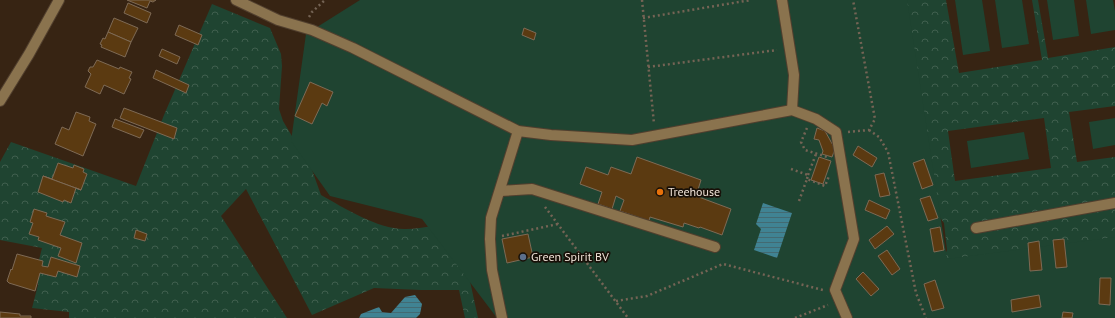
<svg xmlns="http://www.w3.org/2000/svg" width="1115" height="318" viewBox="0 0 1115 318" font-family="'PT Sans',sans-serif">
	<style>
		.forest { fill: url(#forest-crowns); fill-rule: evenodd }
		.park { fill: #1f4431 }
		.water { fill: url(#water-rules) }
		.building { fill: #5b3a11; stroke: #7e6a55 }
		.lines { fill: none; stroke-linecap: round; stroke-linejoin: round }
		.minor-casing { stroke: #513f2e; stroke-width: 12 }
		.path { stroke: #756455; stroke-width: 2.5; stroke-dasharray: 2 3; stroke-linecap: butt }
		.minor { stroke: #8a734e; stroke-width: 10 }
		.food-dot { fill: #e8710a; stroke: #181008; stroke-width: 1.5 }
		.service-dot { fill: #5c6f8a; stroke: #181008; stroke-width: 1.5 }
		.labels { text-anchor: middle; stroke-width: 3.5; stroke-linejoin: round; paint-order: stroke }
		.poi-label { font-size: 12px; fill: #efe2d7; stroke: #181008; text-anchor: start }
	</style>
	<defs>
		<pattern id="forest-crowns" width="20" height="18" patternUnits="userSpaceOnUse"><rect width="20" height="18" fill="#1f4431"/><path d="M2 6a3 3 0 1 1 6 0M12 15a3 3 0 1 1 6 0" fill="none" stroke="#405f4e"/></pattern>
		<pattern id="water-rules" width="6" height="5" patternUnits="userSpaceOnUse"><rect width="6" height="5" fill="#408393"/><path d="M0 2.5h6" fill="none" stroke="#436a72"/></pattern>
	</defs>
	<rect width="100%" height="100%" fill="#372413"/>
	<g class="forest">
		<path d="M786,0H946L959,73L1042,60L1032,0H1038L1048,58L1115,47V106L1069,112L1077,162L1115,157V318L942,261L947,250L944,223ZM1044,118L1051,168L955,181L948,131Z"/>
		<path d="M212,4L270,28L281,54L282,66L279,109L283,121L312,170L321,195C344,208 379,230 406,229C415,229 424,227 433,226L468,272L478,318H465L459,290H421L374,288L312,315L246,189L221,216L287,318H69V312L32,308L38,285V264L42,248L0,240V162L11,142L136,186L164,115Z"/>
	</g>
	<g class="park">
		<path d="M360,0H907L947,259L1115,237V318H497L422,219L330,196L291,141L306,34Z"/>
		<path d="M955,0H982L990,51L963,55Z"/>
		<path d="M995,0H1022L1029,44L1002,48Z"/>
		<path d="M1047,0H1074L1079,36L1053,40Z"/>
		<path d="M1086,0H1113L1115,11V30L1091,34Z"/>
		<path d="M1115,118V145L1093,149L1089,122Z"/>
		<path d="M1024,132L1029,159L971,168L967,141Z"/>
	</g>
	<g class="water">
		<path d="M763,203L792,213L777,258L754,250L761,229L756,224Z"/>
		<path d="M415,295L422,304L420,314L416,318H359L361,314L379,307L382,312L391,313L405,297Z"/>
	</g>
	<g class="building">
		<path d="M127,0H156L153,2L150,1L147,8Z"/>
		<path d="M128,3L151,13L147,23L124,13Z"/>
		<path d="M114,18L138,28L131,42L108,32Z"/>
		<path d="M179,25L202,35L198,45L175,35Z"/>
		<path d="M524,28L536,33L534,40L522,35Z"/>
		<path d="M108,32L131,42L125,57L101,47L102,45L100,44L103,38L105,39Z"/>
		<path d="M162,49L180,57L177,64L159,56Z"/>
		<path d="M97,60L119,69L120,67L132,72L129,78L131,79L124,94L104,85L100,94L85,87L91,74L88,71L90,67H93Z"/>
		<path d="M156,70L189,85L186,93L153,78Z"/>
		<path d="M310,82L333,92L327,106L322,103L312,124L295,116Z"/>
		<path d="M124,108L177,128L174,139L120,118Z"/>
		<path d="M76,112L90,117L89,121L96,124L83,156L55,144L62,127L69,130Z"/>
		<path d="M115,119L144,130L140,138L112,127Z"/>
		<path d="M817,128L825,131L835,149L832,157L822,154L823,151L819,140L814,139Z"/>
		<path d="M858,146L877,158L872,167L853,155Z"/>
		<path d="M637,157L701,180L696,196L731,209L722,235L700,227L699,228L684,223L683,227L650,217L649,221L620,211L624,200L616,196L612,209L598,204L602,192L580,184L586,167L608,175L611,167L631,174Z"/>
		<path d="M819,157L831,161L823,184L811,180Z"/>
		<path d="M924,159L933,185L922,189L913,163Z"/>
		<path d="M58,163L73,168L74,165L84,169L83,172L87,174L81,190L43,176L52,179Z"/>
		<path d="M884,173L890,195L880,197L875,175Z"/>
		<path d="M43,176L81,190L76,188L71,203L64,200L63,202L38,192Z"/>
		<path d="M930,196L938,218L928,221L920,199Z"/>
		<path d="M869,200L890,210L886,219L865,210Z"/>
		<path d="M34,209L47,213L46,216L65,222L60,235L82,243L76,263L58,256L61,248L38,240L39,237L29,234L33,223L30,222Z"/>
		<path d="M887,226L894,234L875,249L869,240Z"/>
		<path d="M940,227L944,250L934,252L930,229Z"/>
		<path d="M136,230L147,234L145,241L134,238Z"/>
		<path d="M528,234L533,257L507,263L502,239Z"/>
		<path d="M1064,239L1067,267L1056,268L1053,240Z"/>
		<path d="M1039,241L1042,270L1030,271L1028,243Z"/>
		<path d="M887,250L900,269L892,275L878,256Z"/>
		<path d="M17,254L43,261L42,266L48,267L51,257L80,266L77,277L58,271L56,277L40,273L35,291L9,283L7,281L11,269L12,270Z"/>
		<path d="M863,272L879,289L871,296L856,279Z"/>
		<path d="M1100,278H1111L1110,305L1099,304Z"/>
		<path d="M935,280L944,308L932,311L924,284Z"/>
		<path d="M1039,295L1041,307L1012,312L1011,300Z"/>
		<path d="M0,312L20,314V316H31V318H0Z"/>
		<path d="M1063,312L1073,313L1072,318H1062Z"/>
	</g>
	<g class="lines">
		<g class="minor-casing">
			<g id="minor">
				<path d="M236,0L278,20L312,30L353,48L518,131L551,135L632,140L792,110L816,119L836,132L854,239L835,290L847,318"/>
				<path d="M782,0L794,75L792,110"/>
				<path d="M0,101L29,54L59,0"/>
				<path d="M500,191L532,189L715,247"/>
				<path d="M976,228L1115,203"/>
				<path d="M502,318L492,270L490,239L491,218L518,131"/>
			</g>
		</g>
		<g class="path">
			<path d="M642,0L654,124"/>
			<path d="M309,17L312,12L325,0"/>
			<path d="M643,18L751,0"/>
			<path d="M648,67L777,50"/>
			<path d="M807,128L801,142L805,150L827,157"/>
			<path d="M869,130L879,137L888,152L916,293L926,318"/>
			<path d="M848,132L869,130L875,119L853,0"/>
			<path d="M791,169L808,175L807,179"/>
			<path d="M808,175L816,154"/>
			<path d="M799,201L807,179L825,186L829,176"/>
			<path d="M545,207L628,318"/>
			<path d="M502,236L558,224"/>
			<path d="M616,301L647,296L723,264L823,290"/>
			<path d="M795,318L828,305"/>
		</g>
		<use href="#minor" class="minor"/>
	</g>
	<circle class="food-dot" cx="660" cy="192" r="4"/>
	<circle class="service-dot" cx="523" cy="257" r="4"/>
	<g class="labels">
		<g class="poi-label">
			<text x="668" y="196">Treehouse</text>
			<text x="531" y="261">Green Spirit BV</text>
		</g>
	</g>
</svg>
